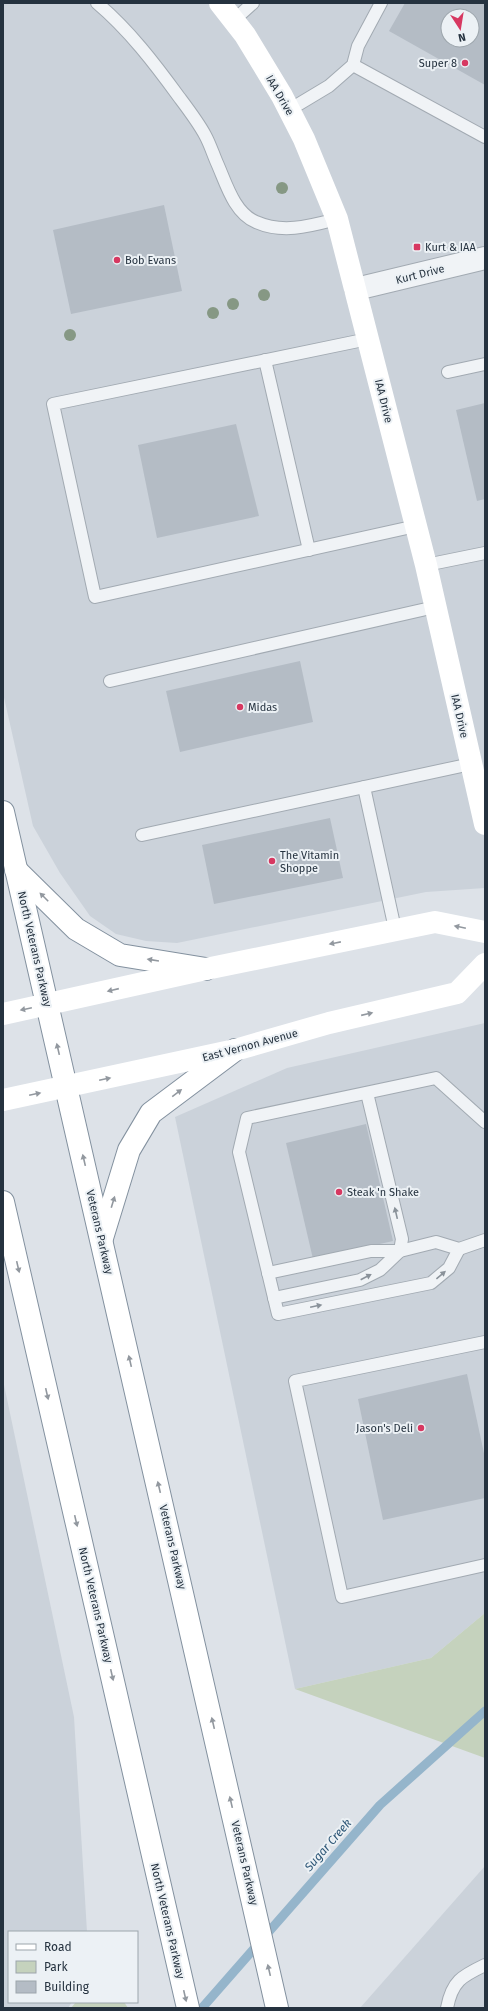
<svg xmlns="http://www.w3.org/2000/svg" width="488" height="2011" viewBox="0 0 488 2011" font-family="'Fira Sans',sans-serif">
	<style>
		.built { fill: #cbd2da; fill-rule: evenodd }
		.green { fill: #c5d2bd }
		.lines { fill: none; stroke-linecap: round; stroke-linejoin: round }
		.stream { stroke: #95b5cb; stroke-width: 9 }
		.building { fill: #b4bcc5; fill-rule: evenodd }
		.lane-casing { stroke: #a2aab2; stroke-width: 14 }
		.street-casing { stroke: #a2aab2; stroke-width: 24 }
		.highway-casing { stroke: #83919f; stroke-width: 24 }
		.lane { stroke: #f0f3f6; stroke-width: 12 }
		.street { stroke: #f0f3f6; stroke-width: 22 }
		.secondary { stroke: #fff; stroke-width: 22 }
		.highway { stroke: #fff; stroke-width: 22 }
		.tree { fill: #869884 }
		.oneway { fill: #92989f }
		.oneway2 { fill: #8a929a }
		.poi-dot { fill: #d73861; stroke: #ecf1f5; stroke-width: 1.5 }
		.labels { text-anchor: middle; stroke-width: 4; stroke-linejoin: round; paint-order: stroke }
		.poi-label { font-size: 11px; fill: #25323f; stroke: #ecf1f5; text-anchor: start }
		.street-label { font-size: 11px; fill: #25323f; stroke: #ecf1f5 }
		.water-label { font-size: 12px; font-style: italic; fill: #2d5676; stroke: #ecf1f5 }
	</style>
	<rect width="100%" height="100%" fill="#dde2e8"/>
	<g class="built">
		<path d="M3,3H485V888L426,892L177,943L146,941L116,934L90,916L60,873L33,826L3,693ZM448,16H472V40H448Z"/>
		<path d="M485,1023V1613L431,1658L295,1689L175,1117L287,1068Z"/>
		<path d="M3,1380L74,1717L87,1932H9V2002H72L68,2008H3Z"/>
		<path d="M485,1866V2008H360Z"/>
	</g>
	<g class="green">
		<path d="M485,1613V1758L295,1689L431,1658Z"/>
		<path d="M76,2002H124L128,2008H71Z"/>
	</g>
	<g class="lines">
		<path class="stream" d="M202,2008L380,1805L485,1711"/>
	</g>
	<g class="building">
		<path d="M405,3H485V85L389,31ZM448,16H472V40H448Z"/>
		<path d="M164,205L182,291L71,314L53,230Z"/>
		<path d="M485,403V499L477,501L456,410Z"/>
		<path d="M236,424L259,516L157,538L138,445Z"/>
		<path d="M300,661L313,722L180,752L166,691Z"/>
		<path d="M330,818L343,878L214,904L202,845Z"/>
		<path d="M366,1124L393,1241L313,1259L286,1143Z"/>
		<path d="M467,1374L485,1458V1498L383,1520L358,1399Z"/>
	</g>
	<g class="lines">
		<g class="lane-casing">
			<g id="lane">
				<path d="M97,3C129,30 155,64 179,97C188,109 198,122 205,135C210,144 213,154 217,163C226,183 234,213 256,222C283,234 310,226 337,219"/>
				<path d="M233,21L253,3"/>
				<path d="M353,65L485,137"/>
				<path d="M289,110L329,86L353,65L358,46L381,3"/>
				<path d="M368,339L53,404L95,597L416,526"/>
				<path d="M265,360L309,550"/>
				<path d="M448,372L485,364"/>
				<path d="M426,565L485,553"/>
				<path d="M110,681L435,607"/>
				<path d="M364,787L395,929"/>
				<path d="M142,835L471,764"/>
				<path d="M459,1249L449,1268L431,1283L278,1314L239,1152L247,1118L436,1078L485,1122"/>
				<path d="M268,1273L371,1251H400L402,1239L367,1093"/>
				<path d="M274,1298L360,1280L380,1270L400,1251L436,1242L459,1249L485,1240"/>
				<path d="M485,1342L295,1381L342,1597L485,1565"/>
				<path d="M447,2008C452,1981 462,1976 485,1965"/>
			</g>
		</g>
		<g class="street-casing">
			<path id="street" d="M356,289L485,258"/>
		</g>
		<g class="highway-casing">
			<g id="highway">
				<path d="M3,812L277,2008"/>
				<path d="M16,870L76,929L120,955L206,969"/>
				<path d="M3,1202L188,2008"/>
				<path d="M102,1238L129,1150L151,1113L235,1050"/>
			</g>
		</g>
		<use href="#lane" class="lane"/>
		<use href="#street" class="street"/>
		<g class="secondary">
			<path d="M220,3L245,35L282,96L304,139L337,219L426,565L485,824"/>
			<path d="M3,1014L206,969L435,922L485,932"/>
			<path d="M3,1100L235,1050L329,1023L457,993L485,964"/>
		</g>
		<use href="#highway" class="highway"/>
	</g>
	<g class="tree">
		<circle cx="282" cy="188" r="6"/>
		<circle cx="264" cy="295" r="6"/>
		<circle cx="233" cy="304" r="6"/>
		<circle cx="213" cy="313" r="6"/>
		<circle cx="70" cy="335" r="6"/>
	</g>
	<defs><path id="oneway-solid" d="M-6-.8H1V-3.2L6.5 0L1 3.2V.8H-6Z"/></defs>
	<g class="oneway">
		<use href="#oneway-solid" transform="translate(44 897) rotate(-135)"/>
		<use href="#oneway-solid" transform="translate(460 927) rotate(-168)"/>
		<use href="#oneway-solid" transform="translate(335 943) rotate(169)"/>
		<use href="#oneway-solid" transform="translate(153 960) rotate(-171)"/>
		<use href="#oneway-solid" transform="translate(113 990) rotate(167)"/>
		<use href="#oneway-solid" transform="translate(26 1009) rotate(168)"/>
		<use href="#oneway-solid" transform="translate(367 1014) rotate(-13)"/>
		<use href="#oneway-solid" transform="translate(58 1049) rotate(-103)"/>
		<use href="#oneway-solid" transform="translate(105 1079) rotate(-12)"/>
		<use href="#oneway-solid" transform="translate(177 1093) rotate(-37)"/>
		<use href="#oneway-solid" transform="translate(35 1094) rotate(-12)"/>
		<use href="#oneway-solid" transform="translate(84 1160) rotate(-103)"/>
		<use href="#oneway-solid" transform="translate(113 1202) rotate(-73)"/>
		<use href="#oneway-solid" transform="translate(18 1267) rotate(77)"/>
		<use href="#oneway-solid" transform="translate(130 1361) rotate(-103)"/>
		<use href="#oneway-solid" transform="translate(47 1394) rotate(77)"/>
		<use href="#oneway-solid" transform="translate(159 1487) rotate(-103)"/>
		<use href="#oneway-solid" transform="translate(76 1521) rotate(77)"/>
		<use href="#oneway-solid" transform="translate(112 1675) rotate(77)"/>
		<use href="#oneway-solid" transform="translate(213 1723) rotate(-103)"/>
		<use href="#oneway-solid" transform="translate(231 1802) rotate(-103)"/>
		<use href="#oneway-solid" transform="translate(269 1970) rotate(-103)"/>
		<use href="#oneway-solid" transform="translate(185 1996) rotate(77)"/>
	</g>
	<g class="oneway2">
		<use href="#oneway-solid" transform="translate(396 1213) rotate(-103)"/>
		<use href="#oneway-solid" transform="translate(441 1275) rotate(-40)"/>
		<use href="#oneway-solid" transform="translate(366 1277) rotate(-27)"/>
		<use href="#oneway-solid" transform="translate(316 1306) rotate(-12)"/>
	</g>
	<g class="poi-dot">
		<circle cx="465" cy="63" r="4"/>
		<rect x="413" y="243" width="8" height="8" rx="2"/>
		<circle cx="117" cy="260" r="4"/>
		<circle cx="240" cy="707" r="4"/>
		<circle cx="272" cy="861" r="4"/>
		<circle cx="339" cy="1192" r="4"/>
		<circle cx="421" cy="1428" r="4"/>
	</g>
	<g class="labels">
		<g class="poi-label">
			<text x="457" y="67" text-anchor="end">Super 8</text>
			<text x="425" y="251">Kurt &amp; IAA</text>
			<text x="125" y="264">Bob Evans</text>
			<text x="248" y="711">Midas</text>
			<text x="280" y="859">The Vitamin<tspan x="280" dy="13">Shoppe</tspan></text>
			<text x="347" y="1196">Steak 'n Shake</text>
			<text x="413" y="1432" text-anchor="end">Jason's Deli</text>
		</g>
		<g class="street-label">
			<text transform="translate(280 95) rotate(60)" y="4">IAA Drive</text>
			<text transform="translate(420 274) rotate(-14)" y="4">Kurt Drive</text>
			<text transform="translate(384 401) rotate(76)" y="4">IAA Drive</text>
			<text transform="translate(460 716) rotate(77)" y="4">IAA Drive</text>
			<text transform="translate(35 949) rotate(77)" y="4">North Veterans Parkway</text>
			<text transform="translate(250 1045) rotate(-15)" y="4">East Vernon Avenue</text>
			<text transform="translate(100 1232) rotate(77)" y="4">Veterans Parkway</text>
			<text transform="translate(173 1547) rotate(77)" y="4">Veterans Parkway</text>
			<text transform="translate(96 1605) rotate(77)" y="4">North Veterans Parkway</text>
			<text transform="translate(245 1863) rotate(77)" y="4">Veterans Parkway</text>
			<text transform="translate(168 1921) rotate(77)" y="4">North Veterans Parkway</text>
		</g>
		<g class="water-label">
			<text transform="translate(328 1845) rotate(-49)" y="4">Sugar Creek</text>
		</g>
	</g>
	<rect width="488" height="2011" fill="none" stroke="#25323f" stroke-width="8"/>
	<rect x="8" y="1931" width="130" height="72" fill="#ecf1f5" stroke="#9ca5ac"/>
	<rect x="16" y="1944" width="20" height="6" fill="#ffffff" stroke="#9ca5ac"/>
	<text x="44" y="1951" font-size="12" fill="#25323f">Road</text>
	<rect x="16" y="1961" width="20" height="12" fill="#c5d2bd" stroke="#9ca5ac"/>
	<text x="44" y="1971" font-size="12" fill="#25323f">Park</text>
	<rect x="16" y="1981" width="20" height="12" fill="#b4bcc5" stroke="#9ca5ac"/>
	<text x="44" y="1991" font-size="12" fill="#25323f">Building</text>
	<g transform="translate(460 28) rotate(168)"><circle r="19" fill="#ecf1f5" stroke="#9ca5ac"/>
	<path d="M0-3L7 15L0 10L-7 15Z" fill="#d73861"/>
	<text y="-6" font-size="11" font-weight="bold" text-anchor="middle" fill="#25323f">N</text>
	</g>
</svg>
